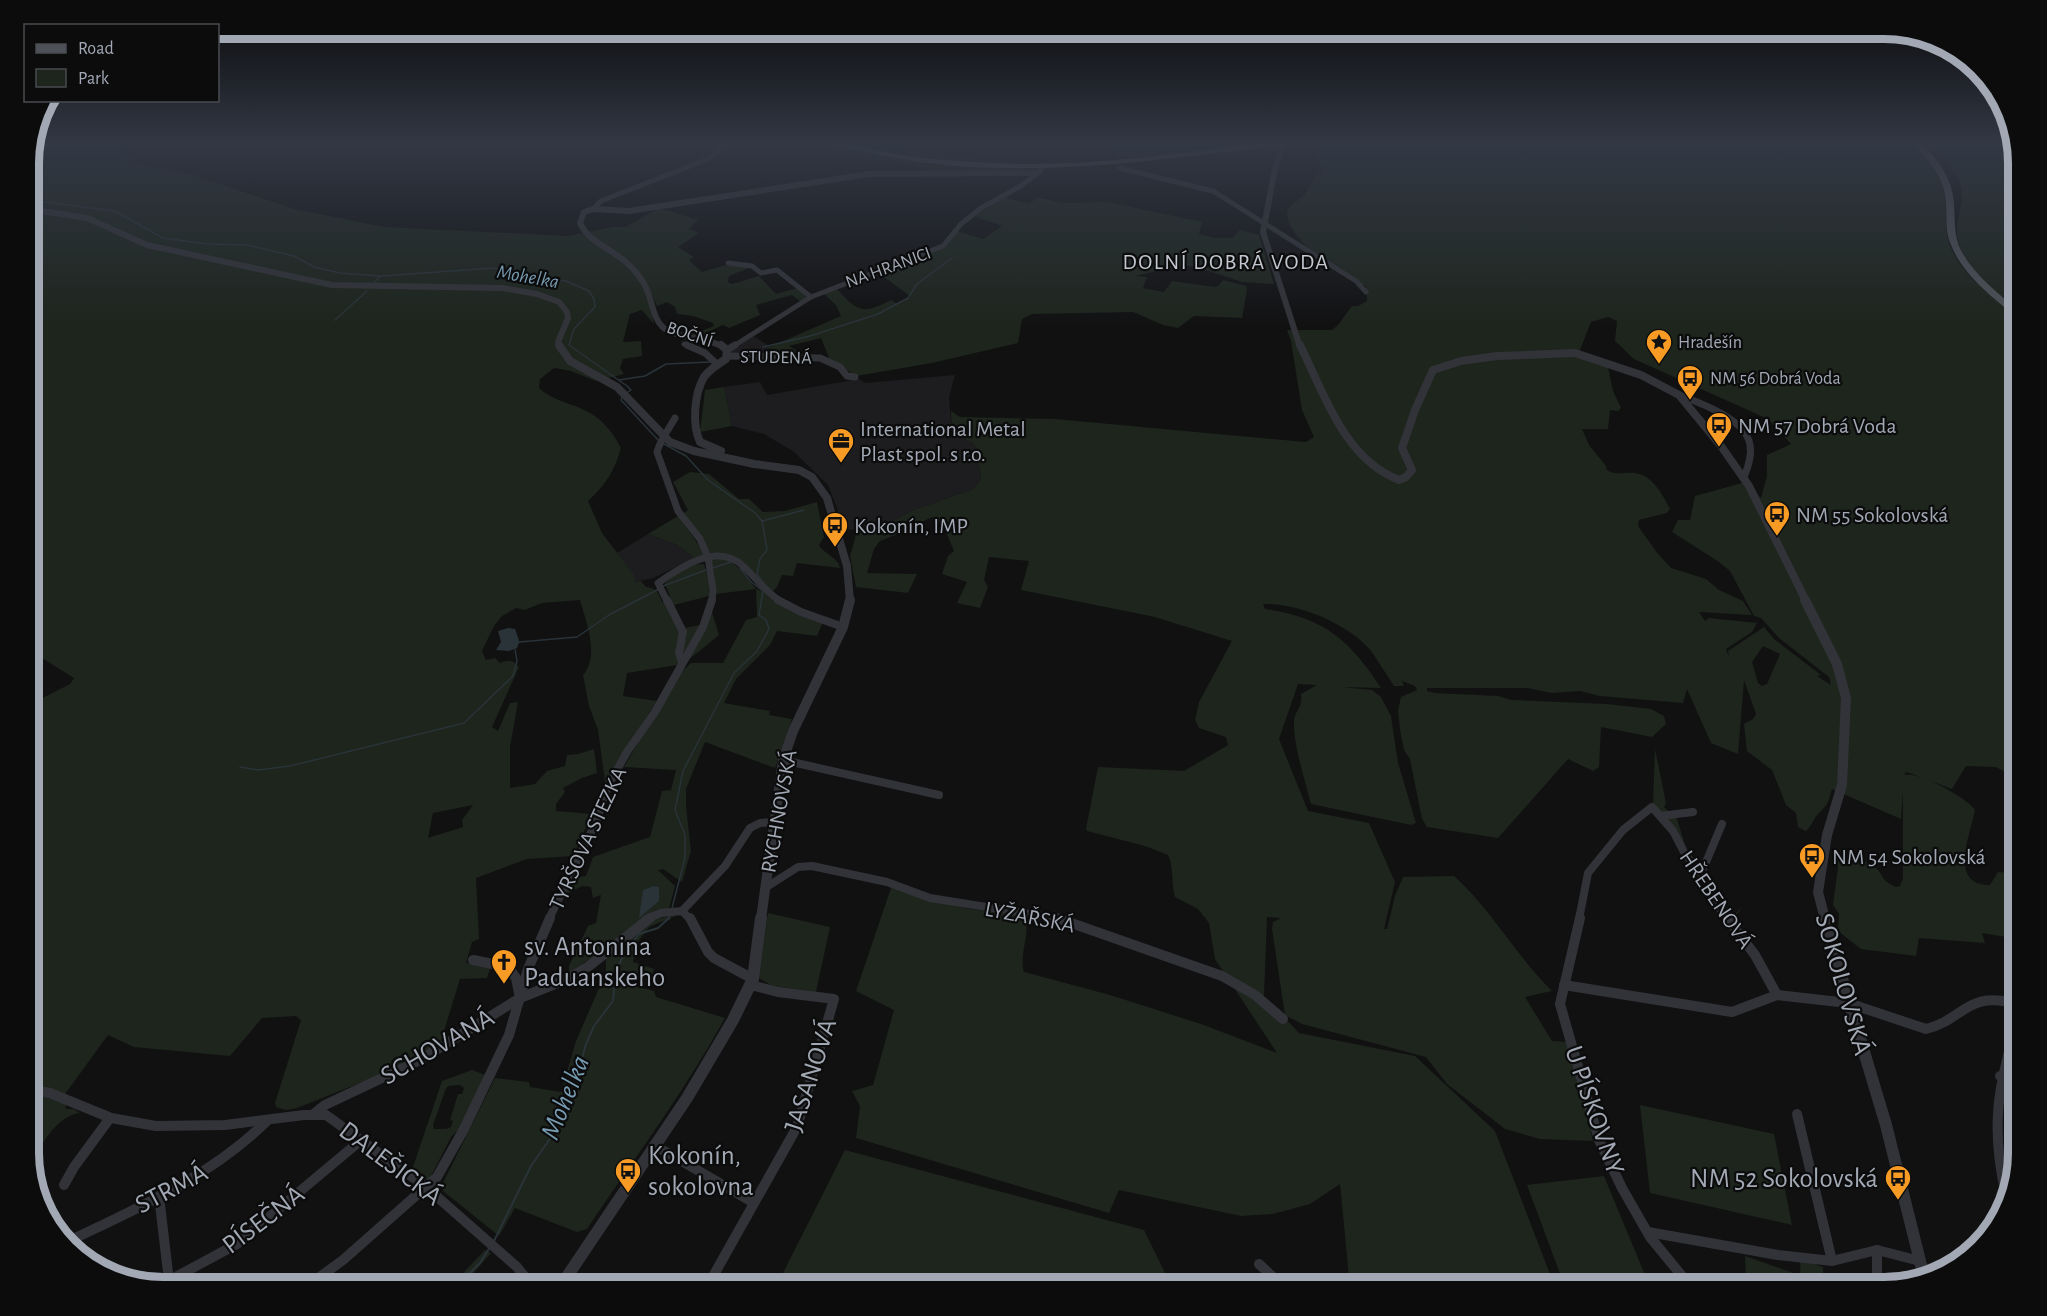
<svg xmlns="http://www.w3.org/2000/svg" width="2047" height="1316" viewBox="0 0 2047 1316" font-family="'Alegreya Sans',sans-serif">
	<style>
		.built { fill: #1d1d1f }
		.green { fill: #1d251d; fill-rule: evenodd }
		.water { fill: #293338 }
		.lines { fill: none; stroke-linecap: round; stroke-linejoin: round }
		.stream-far1 { stroke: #293338; stroke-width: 1.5 }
		.stream { stroke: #293338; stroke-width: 2 }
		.minor-far3 { stroke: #323338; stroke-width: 5 }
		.minor-far2 { stroke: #323338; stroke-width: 7 }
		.minor-far1 { stroke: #323338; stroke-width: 8 }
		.minor { stroke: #323338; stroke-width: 10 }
		.tertiary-far3 { stroke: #323338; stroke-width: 6 }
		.tertiary-far2 { stroke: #323338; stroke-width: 8 }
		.tertiary-far1 { stroke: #323338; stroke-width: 10 }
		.tertiary { stroke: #323338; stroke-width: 12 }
		.primary { fill: #4e5157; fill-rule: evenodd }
		.labels { text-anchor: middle; stroke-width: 4.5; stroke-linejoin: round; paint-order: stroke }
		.far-street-label { font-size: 18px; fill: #a2a9b4; stroke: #0c0c0d }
		.far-poi-label { font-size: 18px; fill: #a2a9b4; stroke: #0c0c0d; text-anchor: start }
		.far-water-label { font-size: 20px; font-style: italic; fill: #779bb1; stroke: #0c0c0d }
		.far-quarter-label { font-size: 22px; letter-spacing: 1.5px; fill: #c3c7d0; stroke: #0c0c0d }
		.poi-label { font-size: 22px; fill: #a2a9b4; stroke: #0c0c0d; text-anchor: start }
		.street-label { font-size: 22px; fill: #a2a9b4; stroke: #0c0c0d }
		.near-poi-label { font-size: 27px; fill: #a2a9b4; stroke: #0c0c0d; text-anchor: start }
		.near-street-label { font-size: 27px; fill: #a2a9b4; stroke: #0c0c0d }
		.near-water-label { font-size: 28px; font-style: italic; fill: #779bb1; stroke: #0c0c0d }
		.rim { fill: none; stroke: #a2a9b4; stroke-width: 8 }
	</style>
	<rect width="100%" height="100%" fill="#111112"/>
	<g class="built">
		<path d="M753,336L774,349L777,356L730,355V351Z"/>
		<path d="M955,375L949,397L952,433L973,443L981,453L978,461L981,479L973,489L911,511L874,532L845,529L828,485L794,452L764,434L732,426L724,387L760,382L767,395L859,379L865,383Z"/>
		<path d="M648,534L677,545L695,558L653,578L635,582L617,553Z"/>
	</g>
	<g class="green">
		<path d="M32,142H123L133,163L193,175L294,209L385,227L568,236L612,227H626L659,208L698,220L689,229L699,233L678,247L694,257L689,260L702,272L726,265L751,267L729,276L728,282L732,284L759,276L776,294L797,288L807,297L801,302L792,295L756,305L760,315L729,328L723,325L704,334L708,337L691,335L714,326L713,323L693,316L677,314L675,307L667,302L657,306L645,281L654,324L642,310L630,314L623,342L641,341L642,356L623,359L620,368L624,374L596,381L571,371L554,368L540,379L539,388C552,400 567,402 582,409C601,417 612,431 621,448C615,470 605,486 588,501L602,533L634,575L635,582L641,581L646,587C656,588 659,593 662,602L673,605L665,583C676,574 689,563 704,564L709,580V596L674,605L684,628L700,625L677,665L627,673L623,696L657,701L617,763L607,782H605L598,730L589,706L583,675C600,656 586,622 580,600L542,603L525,610L516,608L502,616L494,626L482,651L486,660L495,658L500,663C509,660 512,659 519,667L492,727L498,731L510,703L518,702L510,747V788L535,784L547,771L565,766L567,755L578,754L594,749L597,773L582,778L563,788L565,792L556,804V811L592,814L573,856L527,859L476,878L479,939L472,942L466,963L491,965L487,978L460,979L440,1044L370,1079L297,1108L286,1110L276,1107L275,1103L301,1020L296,1016L262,1018L230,1056L134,1047L108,1035L65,1094L66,1109H74L80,1113C57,1115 40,1147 30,1164L29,705L70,684L74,678L29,650V154ZM473,805L462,820L463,827L428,838L433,813Z"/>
		<path d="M810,142L932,164L1037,170L930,172L927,168L871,159Z"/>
		<path d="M839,142H858C889,148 1051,174 1070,158L1074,162L1071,164C993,165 916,160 839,142Z"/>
		<path d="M1107,142H1227L1225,147L1116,160L1112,150L1097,147Z"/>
		<path d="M1316,142H1911C1928,159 1944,176 1945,201C1946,215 1945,229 1949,243C1960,275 1994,297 2018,318V779L1996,767L1966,766L1952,789L1910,773L1906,772L1904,775C1918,771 1966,797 1975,810C1970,836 1948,885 1990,885L1998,872L2011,873L2018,886V939L1982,933L1985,943L1919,938L1916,956L1861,949L1838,931L1839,914L1833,905L1838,867L1836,856C1846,853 1868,861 1876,868C1886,878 1879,879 1896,887L1900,886L1903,878V791L1901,819L1832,789C1828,804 1828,804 1818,814C1813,819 1812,826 1806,831L1798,827L1796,813L1786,805L1772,770L1747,751L1744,724L1753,719L1756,714L1744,680L1738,754L1711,743L1687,689L1683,703L1600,696L1580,691L1552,693L1527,688H1427V691L1435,693L1498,696L1512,700L1607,704L1651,709L1664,716L1666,724L1652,737L1601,727L1599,767L1593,771L1568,759L1498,838L1427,827L1422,819L1410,759L1404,750L1400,730L1398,710L1401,697L1417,690L1415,686L1402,681L1404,686H1394C1386,674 1379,662 1371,651C1349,624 1298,603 1263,604L1265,609C1323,617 1350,640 1381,688L1342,687L1372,690L1381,697L1391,716L1398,763L1416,823L1411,825L1311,804C1305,780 1294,748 1294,724C1293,711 1303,710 1301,694L1317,685L1298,684L1279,739L1308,811L1369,823L1395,882L1384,929H1387L1395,896L1403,877L1454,876C1492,910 1516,956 1552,991L1525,997L1552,1041L1570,1042L1593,1141L1540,1139L1505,1129L1447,1084L1426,1057L1302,1024L1285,1015L1272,929L1273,922L1281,918L1267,917L1264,996L1299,1033L1415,1056L1495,1131L1555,1287H1350L1340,1184L1310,1204L1273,1214L1241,1216L1119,1190L1109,1213L856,1138L860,1106L852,1091L873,1085L894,1010L856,991L891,888L964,908L1019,916L1026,921C1029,938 1019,955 1024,972L1110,995L1201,1024L1277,1053L1215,959L1209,923L1198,909L1175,897C1171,884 1174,867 1168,855L1145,846L1087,831L1086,829L1098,767L1184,771L1228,745L1226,737L1199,728L1195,720L1199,702L1232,641L1155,617L1021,590L1029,561L989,557L984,580L988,587L980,608L957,603L967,582L942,574L948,556L954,551L943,525L932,517L898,534L880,541L874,549L867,573L917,574L908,593L856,587L850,556L857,531L874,532L911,511L973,489L981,479L978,460L980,453L973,443L952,433L951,411L960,417L1055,419L1306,442L1314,437L1302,410L1291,341L1287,330H1332L1338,325L1352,306H1358L1367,301L1366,286C1345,279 1279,235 1288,209L1305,194L1316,176L1322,172C1320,160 1314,155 1316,142ZM1608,317L1617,321L1615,341L1634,359L1768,419L1791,444L1767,455V476L1761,498L1742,483L1695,496L1690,520H1678L1672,532L1719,562L1730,571L1754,616L1761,618L1779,638L1829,677L1831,685L1817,676L1821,675L1774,639L1764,627L1728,651L1729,657L1726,649L1752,632L1757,623L1709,618L1705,621L1699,612L1752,615L1743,601L1719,590L1706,579L1671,568L1658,554L1638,526L1639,520L1667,513L1670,509C1662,494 1653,475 1634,473C1624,472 1617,476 1607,470L1606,466L1589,445L1582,429H1608L1610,410L1618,411L1621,408L1613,391L1608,367L1578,355L1591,322ZM1763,646L1780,654L1767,684L1762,686L1758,683L1752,662Z"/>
		<path d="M1924,142H2013L2018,162V310C1997,292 1970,273 1960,246C1954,231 1958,221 1961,206C1968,179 1944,156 1924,142Z"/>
		<path d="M1004,197L1028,204L1036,199V197L1063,203L1108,202L1202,222L1199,234L1214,238H1232L1240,230L1259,235L1274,284L1242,282L1197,267L1183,265L1135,276L1147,277L1143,288L1164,292L1172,281L1214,287L1218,286L1223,280L1246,286L1247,290L1242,318L1194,316L1178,328L1163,325L1133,312L1032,314L1022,319L1018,343L932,363L856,376L829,358L821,338L789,346L796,350L795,356H777L774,349L767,348L841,316L836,305L823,293L836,288C858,312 862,315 891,300L896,303L911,297L879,273C906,263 940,256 957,231L983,239L1002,226L974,216Z"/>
		<path d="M724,387L732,426L700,432L705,390Z"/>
		<path d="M690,472L709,474L739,499H749L763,512L785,511L817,502L824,537L819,545C824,554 839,558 840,568L797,563L793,576L782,575L777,587L772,592C753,573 737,554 710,553L684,513L688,510L673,482Z"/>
		<path d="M678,516L705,554L695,558L677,545L648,534Z"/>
		<path d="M710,558L728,560L738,567L756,589L767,593L792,612L823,622L817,636L777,631L770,645L736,679L724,703L770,711L769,715L792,719L775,768L705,742L686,789V806L691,851L682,882L663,869L658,870L675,886L669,909L569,972V966L588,926L596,923L601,895L593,898L591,887L582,886L561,897L571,878L586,876L593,857L650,837L662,791L671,790L676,770L624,767L678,675L691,663H723L746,620L757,617L756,589L716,594L714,570Z"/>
		<path d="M711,609L719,635L682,665Z"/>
		<path d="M1655,749L1666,803L1664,807L1677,819L1687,851L1733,916L1743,906L1732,921L1653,805Z"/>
		<path d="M768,913L830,927L816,992L772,986L759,978Z"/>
		<path d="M678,915L649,927L637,943L633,962L654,969L652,975L624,974L625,984L654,991L656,997L725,1018C685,1091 633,1160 587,1229L577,1232L515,1208L499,1236L443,1191V1183L495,1078L529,1082L530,1087L561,1092L576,1041L606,972V959L654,919Z"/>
		<path d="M472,1070L485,1075L461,1127L451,1137L429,1180L413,1173V1167L442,1081ZM460,1085L464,1088L462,1094H458L450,1120L453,1121L451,1127L446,1129H434L433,1125L445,1091L448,1086Z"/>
		<path d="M1640,1105L1774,1134L1792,1225L1650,1193Z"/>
		<path d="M845,1150L1144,1230L1172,1287H776Z"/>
		<path d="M1604,1176L1650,1287H1565L1527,1185Z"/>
		<path d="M485,1250L491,1253L461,1287H450Z"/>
		<path d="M1745,1256L1796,1274L1797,1287H1763L1746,1281Z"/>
		<path d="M1800,1259L1823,1267L1824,1287H1801Z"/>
	</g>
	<g class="water">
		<path d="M508,628L515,629L519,640L517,648L509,651L496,650L501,642L498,631Z"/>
		<path d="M654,886L659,887V901L639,918L643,890Z"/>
	</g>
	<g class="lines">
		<g class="stream-far1">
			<path d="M29,200L115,211L163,238L208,244L247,245L294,256L314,267L340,273L381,276L493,268L566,281L589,291L594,299L595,307L574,329L569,345L627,386L631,390L628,392"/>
			<path d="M373,284L380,276"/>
			<path d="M335,320L367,291"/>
			<path d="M763,347L810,336L878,314L908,298L917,284L952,258"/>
			<path d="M619,380L645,376L666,364L710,362"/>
			<path d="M622,397L621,400L658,440"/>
			<path d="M662,443L686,456L708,480L755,513L762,521L767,550L760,559L757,574L764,584"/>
			<path d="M762,521L804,510"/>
			<path d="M713,568L731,562"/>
			<path d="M663,586L706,570"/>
			<path d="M517,645L519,642L577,637L609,615L659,589"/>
			<path d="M240,767L258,770L290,766L464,723L513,676L517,661L515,649"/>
			<path d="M672,908L685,858V835L675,810L683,771L734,673L757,651L769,629L766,620L759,615L763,591L751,582L740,568"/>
			<path d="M669,919L670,915"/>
		</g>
		<g class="stream">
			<path d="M494,1241L531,1166L558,1127L571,1099L586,1044L594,1026L613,1001L616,970L626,951L639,934L658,928L669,918"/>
			<path d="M456,1287L480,1263L490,1247"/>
		</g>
		<g class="minor-far3">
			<path d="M1119,168L1213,191L1356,281L1366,292"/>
			<path d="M593,209L601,201L708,159L718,152L721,142"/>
			<path d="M728,263L752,266L761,273L777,270L811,297"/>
			<path d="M684,344L690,347"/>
			<path d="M732,347L811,297L943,246L961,224L981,208L1021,186L1039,172"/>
		</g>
		<g class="minor-far2">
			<path d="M687,345L705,353L718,365"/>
			<path d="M727,350L735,345"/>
			<path d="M727,356L820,358L840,367L847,376L855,377"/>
			<path d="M1679,395C1700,403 1746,419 1750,445C1752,456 1748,467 1744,477"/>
			<path d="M675,418C669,429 660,440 657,452L678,511L700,539L708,557L713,589L712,601"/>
			<path d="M667,601L658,583C681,567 717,542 743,566C756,578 765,591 780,601"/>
		</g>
		<g class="minor-far1">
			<path d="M667,600L683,632L679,653L682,662"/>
			<path d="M778,600L801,612L843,627"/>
			<path d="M783,760L939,795"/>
			<path d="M1660,816L1693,812"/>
			<path d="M1701,874L1722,824"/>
			<path d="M765,888L798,867L812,866L887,882L930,898L1062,919"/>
			<path d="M682,911L725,866L750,828L760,823L775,822"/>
			<path d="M549,919L596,822L608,786L627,752L655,712L703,627L712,600"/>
			<path d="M646,919L661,913L682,911L690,919"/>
			<path d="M1579,919L1588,873L1623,830L1652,807L1673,831L1685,854L1707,881L1719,908L1728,919"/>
		</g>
		<g class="minor">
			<path d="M690,918L708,952L714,958L753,979"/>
			<path d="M1057,918L1222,976L1255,995L1283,1019"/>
			<path d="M1580,918L1560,1004L1599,1140L1622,1188L1650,1237L1691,1287"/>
			<path d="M1727,918L1755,955L1777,995"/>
			<path d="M473,960L508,967L516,978L520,998"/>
			<path d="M1564,985L1732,1012L1777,995L1848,1003L1926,1029C1966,1019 1965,990 2018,1004"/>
			<path d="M2000,1076L2018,1087"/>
			<path d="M29,1089L50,1093L111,1118L156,1126L225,1125L304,1115H326L426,1187L517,1267L533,1287"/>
			<path d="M315,1113L325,1105L420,1060L520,998L565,980L589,966L650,918"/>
			<path d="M1797,1114L1832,1261"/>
			<path d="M654,1145L754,1203"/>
			<path d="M64,1185L74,1167L110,1118"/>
			<path d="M2006,1195C1990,1126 1998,1086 2018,1020"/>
			<path d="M159,1196L169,1281"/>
			<path d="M1648,1232L1778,1255L1832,1261L1877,1250"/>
			<path d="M67,1242C138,1208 210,1177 267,1121"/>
			<path d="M1259,1264L1274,1278L1276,1287"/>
			<path d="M1922,1269L1953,1268"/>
			<path d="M159,1286L237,1244L360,1141"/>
			<path d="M306,1287L343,1260L437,1177L464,1129L509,1035L528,969L550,918"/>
			<path d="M707,1287L797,1127L834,999L778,992L751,985"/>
			<path d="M1877,1287V1250L1920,1261"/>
		</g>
		<g class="tertiary-far3">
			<path d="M1284,142L1275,168L1263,232L1300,347"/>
			<path d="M29,209L87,218L147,245L332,285L502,288L537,294L559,302L567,312L568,318L558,342L560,347"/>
			<path d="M723,347C705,336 682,340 665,329C650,318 653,293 641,279C635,270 627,262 618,256C603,245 588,240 580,223L584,212L593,209L629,211L869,174L1034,173L1039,172L1042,166"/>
		</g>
		<g class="tertiary-far2">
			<path d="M559,345L570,361L617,387L670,442L694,451L754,464L799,470L812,477L827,498L847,566L850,601"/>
			<path d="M721,345L727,350L726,359C718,364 710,369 704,377C694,394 692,425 700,442L721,451"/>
			<path d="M1300,345C1324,393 1344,459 1399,480L1406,477L1412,470L1402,448L1415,410L1433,370L1461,361L1497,356L1575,353L1641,375L1679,395L1721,446L1749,486L1806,601"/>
		</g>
		<g class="tertiary-far1">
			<path d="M1805,600L1837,664L1846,698L1842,785L1827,835L1818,892L1825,919"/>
			<path d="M761,919L783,760L793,731L843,627L850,600"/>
		</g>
		<g class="tertiary">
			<path d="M1824,918L1886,1125L1924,1277"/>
			<path d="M560,1287L687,1098L733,1020L753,979L761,918"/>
		</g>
		<g class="primary">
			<path d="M827,142C847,142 866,148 886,152C921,159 958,161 994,163C1083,168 1174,154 1262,142H1283C1271,149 1231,151 1216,153C1102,167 984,179 871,153C857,150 839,149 827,142Z"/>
			<path d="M1911,142H1920C1938,159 1953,179 1954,205C1955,219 1954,233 1959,246C1971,273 1997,292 2018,310V317L2015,316C1991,296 1963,275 1951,245C1945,232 1947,218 1946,204C1945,177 1929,161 1911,142Z"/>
		</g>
	</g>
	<linearGradient id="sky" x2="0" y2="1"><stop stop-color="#09090a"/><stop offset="0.44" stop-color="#323844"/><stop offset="1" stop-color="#323844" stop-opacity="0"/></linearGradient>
	<rect width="2047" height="326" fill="url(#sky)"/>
	<defs>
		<g id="sight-pin" transform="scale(1.35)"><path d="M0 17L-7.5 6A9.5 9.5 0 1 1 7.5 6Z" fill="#f79b24" stroke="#0c0c0d"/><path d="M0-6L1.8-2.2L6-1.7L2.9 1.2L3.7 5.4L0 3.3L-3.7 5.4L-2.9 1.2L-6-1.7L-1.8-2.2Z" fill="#111"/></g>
		<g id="bus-pin" transform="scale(1.35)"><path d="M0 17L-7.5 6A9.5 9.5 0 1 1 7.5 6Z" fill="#f79b24" stroke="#0c0c0d"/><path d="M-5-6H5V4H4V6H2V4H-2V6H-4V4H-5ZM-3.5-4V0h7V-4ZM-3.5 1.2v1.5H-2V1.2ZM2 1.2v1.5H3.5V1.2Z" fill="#111"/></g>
		<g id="office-pin" transform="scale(1.35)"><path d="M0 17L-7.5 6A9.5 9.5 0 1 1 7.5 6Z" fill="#f79b24" stroke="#0c0c0d"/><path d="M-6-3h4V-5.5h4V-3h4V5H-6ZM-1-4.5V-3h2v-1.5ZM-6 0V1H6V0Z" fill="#111"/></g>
		<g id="church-pin" transform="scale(1.35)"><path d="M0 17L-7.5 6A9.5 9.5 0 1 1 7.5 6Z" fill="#f79b24" stroke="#0c0c0d"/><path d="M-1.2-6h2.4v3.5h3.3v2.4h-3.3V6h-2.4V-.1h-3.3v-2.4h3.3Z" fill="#111"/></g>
	</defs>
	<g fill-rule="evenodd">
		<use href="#sight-pin" x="1659" y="342"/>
		<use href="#bus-pin" x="1690" y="378"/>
		<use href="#bus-pin" x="1719" y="425"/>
		<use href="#office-pin" x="841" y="441"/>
		<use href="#bus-pin" x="1777" y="514"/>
		<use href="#bus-pin" x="835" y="525"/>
		<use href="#bus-pin" x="1812" y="856"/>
		<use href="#church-pin" x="504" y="962"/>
		<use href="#bus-pin" x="628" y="1171"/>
		<use href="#bus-pin" x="1898" y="1178"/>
	</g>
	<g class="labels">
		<g class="far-street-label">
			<text transform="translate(888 267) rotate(-20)" y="6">NA HRANICI</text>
			<text transform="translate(690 334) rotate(19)" y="6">BOČNÍ</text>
			<text transform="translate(776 357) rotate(1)" y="6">STUDENÁ</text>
		</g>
		<g class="far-poi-label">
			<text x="1678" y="348">Hradešín</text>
			<text x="1710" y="384">NM 56 Dobrá Voda</text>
		</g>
		<g class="far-water-label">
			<text transform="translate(528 276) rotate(10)" y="7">Mohelka</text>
		</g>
		<g class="far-quarter-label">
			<text x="1226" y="269">DOLNÍ DOBRÁ VODA</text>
		</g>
		<g class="poi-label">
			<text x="1738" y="433">NM 57 Dobrá Voda</text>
			<text x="860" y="436">International Metal<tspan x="860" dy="25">Plast spol. s r.o.</tspan></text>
			<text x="1796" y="522">NM 55 Sokolovská</text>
			<text x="854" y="533">Kokonín, IMP</text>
			<text x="1832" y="864">NM 54 Sokolovská</text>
		</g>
		<g class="street-label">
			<text transform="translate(778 811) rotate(-80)" y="8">RYCHNOVSKÁ</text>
			<text transform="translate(587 838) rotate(-65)" y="8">TYRŠOVA STEZKA</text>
			<text transform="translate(1717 899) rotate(56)" y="8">HŘEBENOVÁ</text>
			<text transform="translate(1030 916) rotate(11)" y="8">LYŽAŘSKÁ</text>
		</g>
		<g class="near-poi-label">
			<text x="524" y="955">sv. Antonina<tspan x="524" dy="31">Paduanskeho</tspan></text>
			<text x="648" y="1164">Kokonín,<tspan x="648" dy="31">sokolovna</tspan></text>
			<text x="1878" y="1187" text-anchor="end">NM 52 Sokolovská</text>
		</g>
		<g class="near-street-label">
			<text transform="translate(1844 984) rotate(74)" y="9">SOKOLOVSKÁ</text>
			<text transform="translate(437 1046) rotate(-30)" y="9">SCHOVANÁ</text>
			<text transform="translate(810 1075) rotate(-72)" y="9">JASANOVÁ</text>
			<text transform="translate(1595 1110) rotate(71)" y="9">U PÍSKOVNY</text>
			<text transform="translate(391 1163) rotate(37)" y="9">DALEŠICKÁ</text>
			<text transform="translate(171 1188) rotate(-28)" y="9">STRMÁ</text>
			<text transform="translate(263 1219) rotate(-37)" y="9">PÍSEČNÁ</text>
		</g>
		<g class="near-water-label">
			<text transform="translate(564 1097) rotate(-68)" y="10">Mohelka</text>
		</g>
	</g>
	<path d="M0 0H2047V1316H0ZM163 39H1884A124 124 0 0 1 2008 163V1153A124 124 0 0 1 1884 1277H163A124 124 0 0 1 39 1153V163A124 124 0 0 1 163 39Z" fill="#0c0c0d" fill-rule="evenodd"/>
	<path class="rim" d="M163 39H1884A124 124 0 0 1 2008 163V1153A124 124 0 0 1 1884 1277H163A124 124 0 0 1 39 1153V163A124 124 0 0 1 163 39Z"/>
	<rect x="24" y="24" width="195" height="78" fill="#0c0c0d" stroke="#484b50" stroke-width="1.5"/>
	<rect x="36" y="44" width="30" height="9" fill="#4e5157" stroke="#484b50" stroke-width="1.5"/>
	<text x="78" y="54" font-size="18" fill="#a2a9b4">Road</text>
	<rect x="36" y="69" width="30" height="18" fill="#1d251d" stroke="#484b50" stroke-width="1.5"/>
	<text x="78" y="84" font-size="18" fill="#a2a9b4">Park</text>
</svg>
